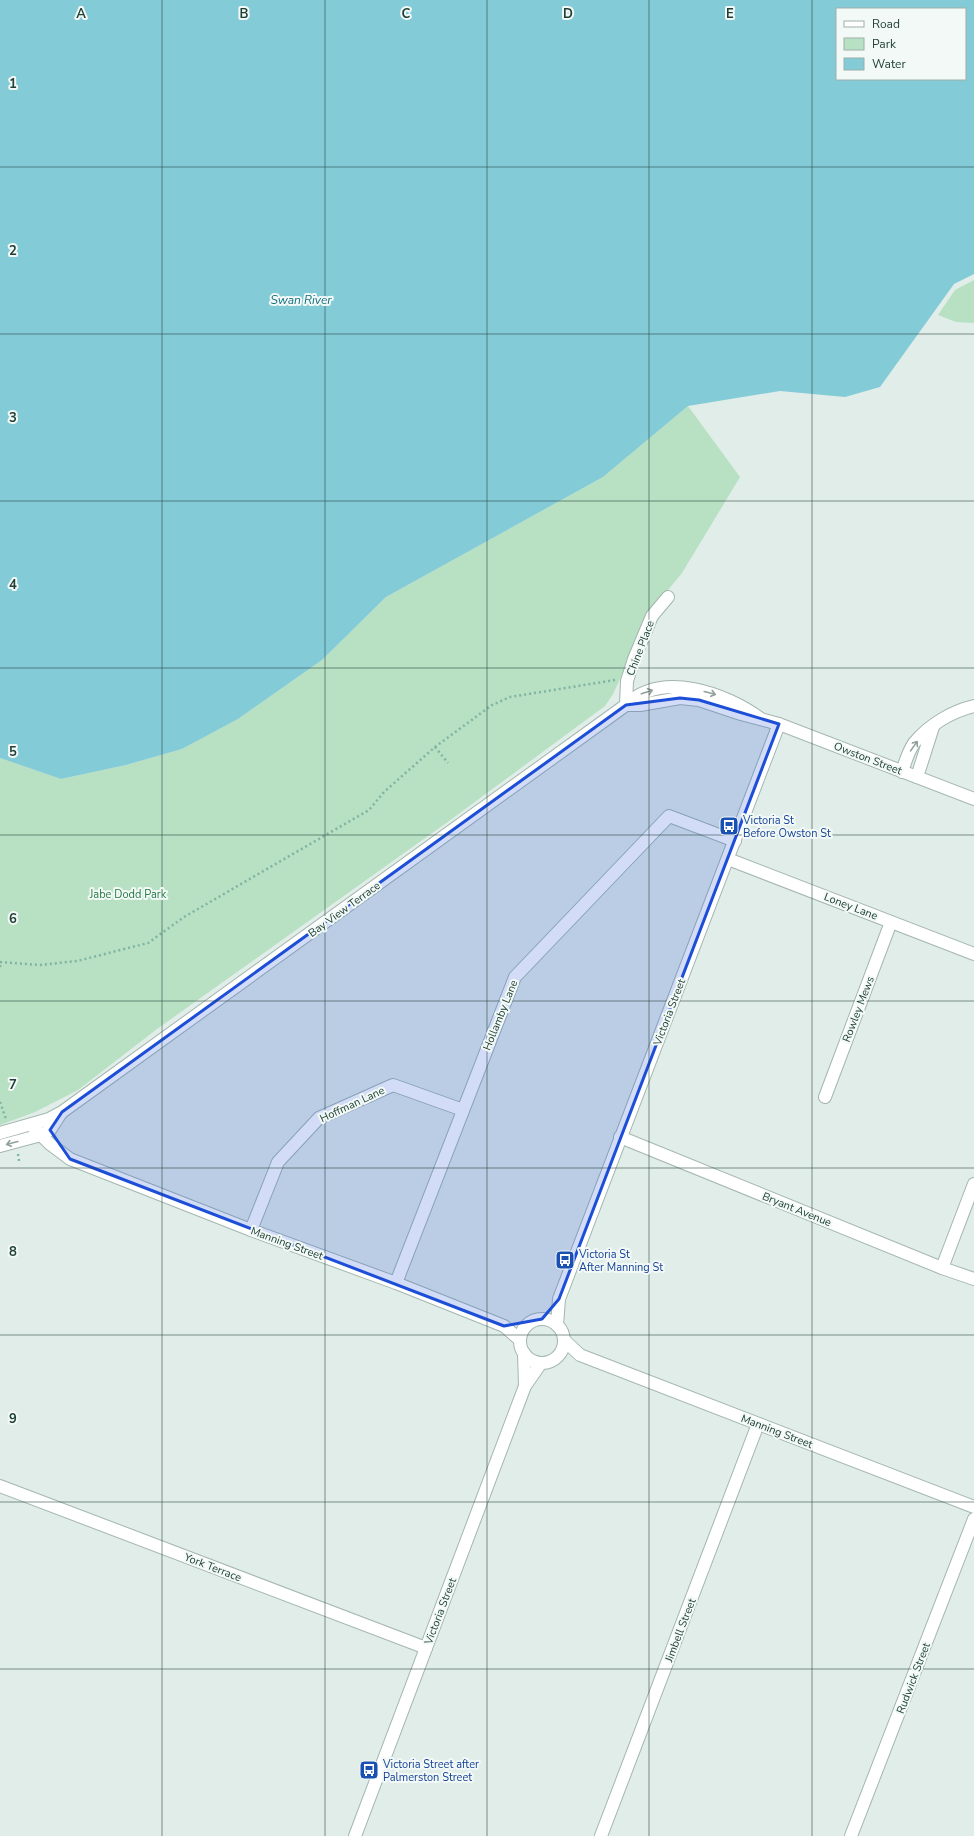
<svg xmlns="http://www.w3.org/2000/svg" width="974" height="1836" viewBox="0 0 974 1836" font-family="'Nunito Sans',sans-serif">
	<style>
		.green { fill: #b8e0c3 }
		.water { fill: #84cbd8; fill-rule: evenodd }
		.lines { fill: none; stroke-linecap: round; stroke-linejoin: round }
		.minor-casing { stroke: #a3b6af; stroke-width: 14 }
		.path { stroke: #7fb4a3; stroke-width: 2.5; stroke-dasharray: 2 3; stroke-linecap: butt }
		.minor { stroke: #fff; stroke-width: 12 }
		.oneway { stroke: #90a09b }
		.marked { fill: #1d4ed8; fill-opacity: 0.2; stroke: #1d4ed8; stroke-width: 3; stroke-linejoin: round }
		.grid { fill: none; stroke: #204037; stroke-width: 1; stroke-opacity: 0.55 }
		.labels { text-anchor: middle; stroke-width: 4; stroke-linejoin: round; paint-order: stroke }
		.street-label { font-size: 11px; fill: #204037; stroke: #f2f9f6 }
		.transit-label { font-size: 11px; fill: #164399; stroke: #f2f9f6; text-anchor: start }
		.park-label { font-size: 11px; fill: #267b46; stroke: #f2f9f6 }
		.water-label { font-size: 12px; font-style: italic; fill: #147082; stroke: #f2f9f6 }
		.grid-label { font-size: 13px; text-anchor: middle; font-weight: bold; fill: #204037; stroke: #f2f9f6; stroke-width: 4; stroke-linejoin: round; paint-order: stroke }
	</style>
	<rect width="100%" height="100%" fill="#e1ede8"/>
	<g class="green">
		<path d="M974,280V323L956,322L938,315L955,290Z"/>
		<path d="M688,406L740,477L682,573L645,618L626,666L613,694L605,706L449,821L157,1029L78,1090L35,1112L0,1125V758L61,779L126,765L182,749L238,719L322,660L386,597L603,477Z"/>
	</g>
	<path class="water" d="M0,0H974V274L954,284L880,387L845,397L780,391L688,406L603,477L386,597L322,660L238,719L182,749L126,765L61,779L0,758ZM837,9H965V79H837Z"/>
	<g class="lines">
		<g class="minor-casing">
			<g id="minor">
				<path d="M626,705H640L680,698L699,700L741,714L779,724L974,799"/>
				<path d="M626,705L627,681L634,659L652,616L668,597"/>
				<path d="M902,772C905,762 908,752 914,743C929,725 952,711 974,706"/>
				<path d="M917,777L933,727"/>
				<path d="M728,859L974,954"/>
				<path d="M825,1097L891,922"/>
				<path d="M31,1125L50,1144L70,1159L251,1230L396,1283L504,1326L520,1340"/>
				<path d="M0,1133L49,1119L62,1112L626,705C662,670 726,693 761,719"/>
				<path d="M620,1137L942,1268L974,1279"/>
				<path d="M0,1146L41,1135L50,1130L61,1113"/>
				<path d="M251,1230L278,1162L319,1118L393,1085L463,1110"/>
				<path d="M942,1268L974,1184"/>
				<path d="M396,1283L515,977L669,816L735,841"/>
				<circle cx="542" cy="1341" r="22"/>
				<path d="M557,1325L559,1299L779,724"/>
				<path d="M564,1340L580,1355L974,1507"/>
				<path d="M524,1353L525,1386"/>
				<path d="M0,1486L426,1648"/>
				<path d="M355,1836L525,1386L541,1363"/>
				<path d="M601,1836L758,1424"/>
				<path d="M851,1836L974,1519"/>
			</g>
		</g>
		<g class="path">
			<path d="M435,747L448,763"/>
			<path d="M0,962L40,965L77,961L148,943L184,917L369,810L384,792L435,747L492,705L510,697L615,680"/>
			<path d="M0,967L1,963"/>
			<path d="M0,1102L6,1119"/>
			<path d="M18,1154L19,1161"/>
		</g>
		<use href="#minor" class="minor"/>
	</g>
	<defs><path id="oneway-shaft" d="M-6 0H5M1.5-3L5.5 0L1.5 3" fill="none" stroke-width="1.6" stroke-linecap="round" stroke-linejoin="round"/></defs>
	<g class="oneway">
		<use href="#oneway-shaft" transform="translate(647 692) rotate(-18)"/>
		<use href="#oneway-shaft" transform="translate(710 693) rotate(15)"/>
		<use href="#oneway-shaft" transform="translate(914 746) rotate(-55)"/>
		<use href="#oneway-shaft" transform="translate(12 1143) rotate(165)"/>
	</g>
	<path class="marked" d="M680,698L699,700L779,724L559,1299L542,1319L504,1326L70,1159L50,1130L62,1112L626,705Z"/>
	<path class="grid" d="M162,0V1836M325,0V1836M487,0V1836M649,0V1836M812,0V1836M0,167H974M0,334H974M0,501H974M0,668H974M0,835H974M0,1001H974M0,1168H974M0,1335H974M0,1502H974M0,1669H974"/>
	<defs>
		<g id="bus-square" transform="scale(1)"><rect x="-9" y="-9" width="18" height="18" rx="4" fill="#1a4fb4" stroke="#f2f9f6"/><path d="M-5-6H5V4H4V6H2V4H-2V6H-4V4H-5ZM-3.5-4V0h7V-4ZM-3.5 1.2v1.5H-2V1.2ZM2 1.2v1.5H3.5V1.2Z" fill="#fff"/></g>
	</defs>
	<g fill-rule="evenodd">
		<use href="#bus-square" x="729" y="826"/>
		<use href="#bus-square" x="565" y="1260"/>
		<use href="#bus-square" x="369" y="1770"/>
	</g>
	<g class="labels">
		<g class="street-label">
			<text transform="translate(640 648) rotate(-69)" y="4">Chine Place</text>
			<text transform="translate(868 758) rotate(21)" y="4">Owston Street</text>
			<text transform="translate(851 906) rotate(21)" y="4">Loney Lane</text>
			<text transform="translate(344 909) rotate(-36)" y="4">Bay View Terrace</text>
			<text transform="translate(858 1009) rotate(-69)" y="4">Rowley Mews</text>
			<text transform="translate(669 1012) rotate(-69)" y="4">Victoria Street</text>
			<text transform="translate(500 1015) rotate(-68)" y="4">Hollamby Lane</text>
			<text transform="translate(352 1104) rotate(-25)" y="4">Hoffman Lane</text>
			<text transform="translate(797 1209) rotate(22)" y="4">Bryant Avenue</text>
			<text transform="translate(287 1243) rotate(20)" y="4">Manning Street</text>
			<text transform="translate(777 1431) rotate(21)" y="4">Manning Street</text>
			<text transform="translate(213 1567) rotate(21)" y="4">York Terrace</text>
			<text transform="translate(440 1611) rotate(-69)" y="4">Victoria Street</text>
			<text transform="translate(680 1630) rotate(-69)" y="4">Jimbell Street</text>
			<text transform="translate(913 1678) rotate(-69)" y="4">Rudwick Street</text>
		</g>
		<g class="transit-label">
			<text x="743" y="824">Victoria St<tspan x="743" dy="13">Before Owston St</tspan></text>
			<text x="579" y="1258">Victoria St<tspan x="579" dy="13">After Manning St</tspan></text>
			<text x="383" y="1768">Victoria Street after<tspan x="383" dy="13">Palmerston Street</tspan></text>
		</g>
		<g class="park-label">
			<text x="128" y="898">Jabe Dodd Park</text>
		</g>
		<g class="water-label">
			<text x="301" y="304">Swan River</text>
		</g>
	</g>
	<g class="grid-label">
		<text x="81" y="18">A</text>
		<text x="244" y="18">B</text>
		<text x="406" y="18">C</text>
		<text x="568" y="18">D</text>
		<text x="730" y="18">E</text>
		<text x="13" y="88">1</text>
		<text x="13" y="255">2</text>
		<text x="13" y="422">3</text>
		<text x="13" y="589">4</text>
		<text x="13" y="756">5</text>
		<text x="13" y="923">6</text>
		<text x="13" y="1089">7</text>
		<text x="13" y="1256">8</text>
		<text x="13" y="1423">9</text>
	</g>
	<rect x="836" y="8" width="130" height="72" fill="#f2f9f6" stroke="#9eafaa"/>
	<rect x="844" y="21" width="20" height="6" fill="#ffffff" stroke="#9eafaa"/>
	<text x="872" y="28" font-size="12" fill="#204037">Road</text>
	<rect x="844" y="38" width="20" height="12" fill="#b8e0c3" stroke="#9eafaa"/>
	<text x="872" y="48" font-size="12" fill="#204037">Park</text>
	<rect x="844" y="58" width="20" height="12" fill="#84cbd8" stroke="#9eafaa"/>
	<text x="872" y="68" font-size="12" fill="#204037">Water</text>
</svg>
